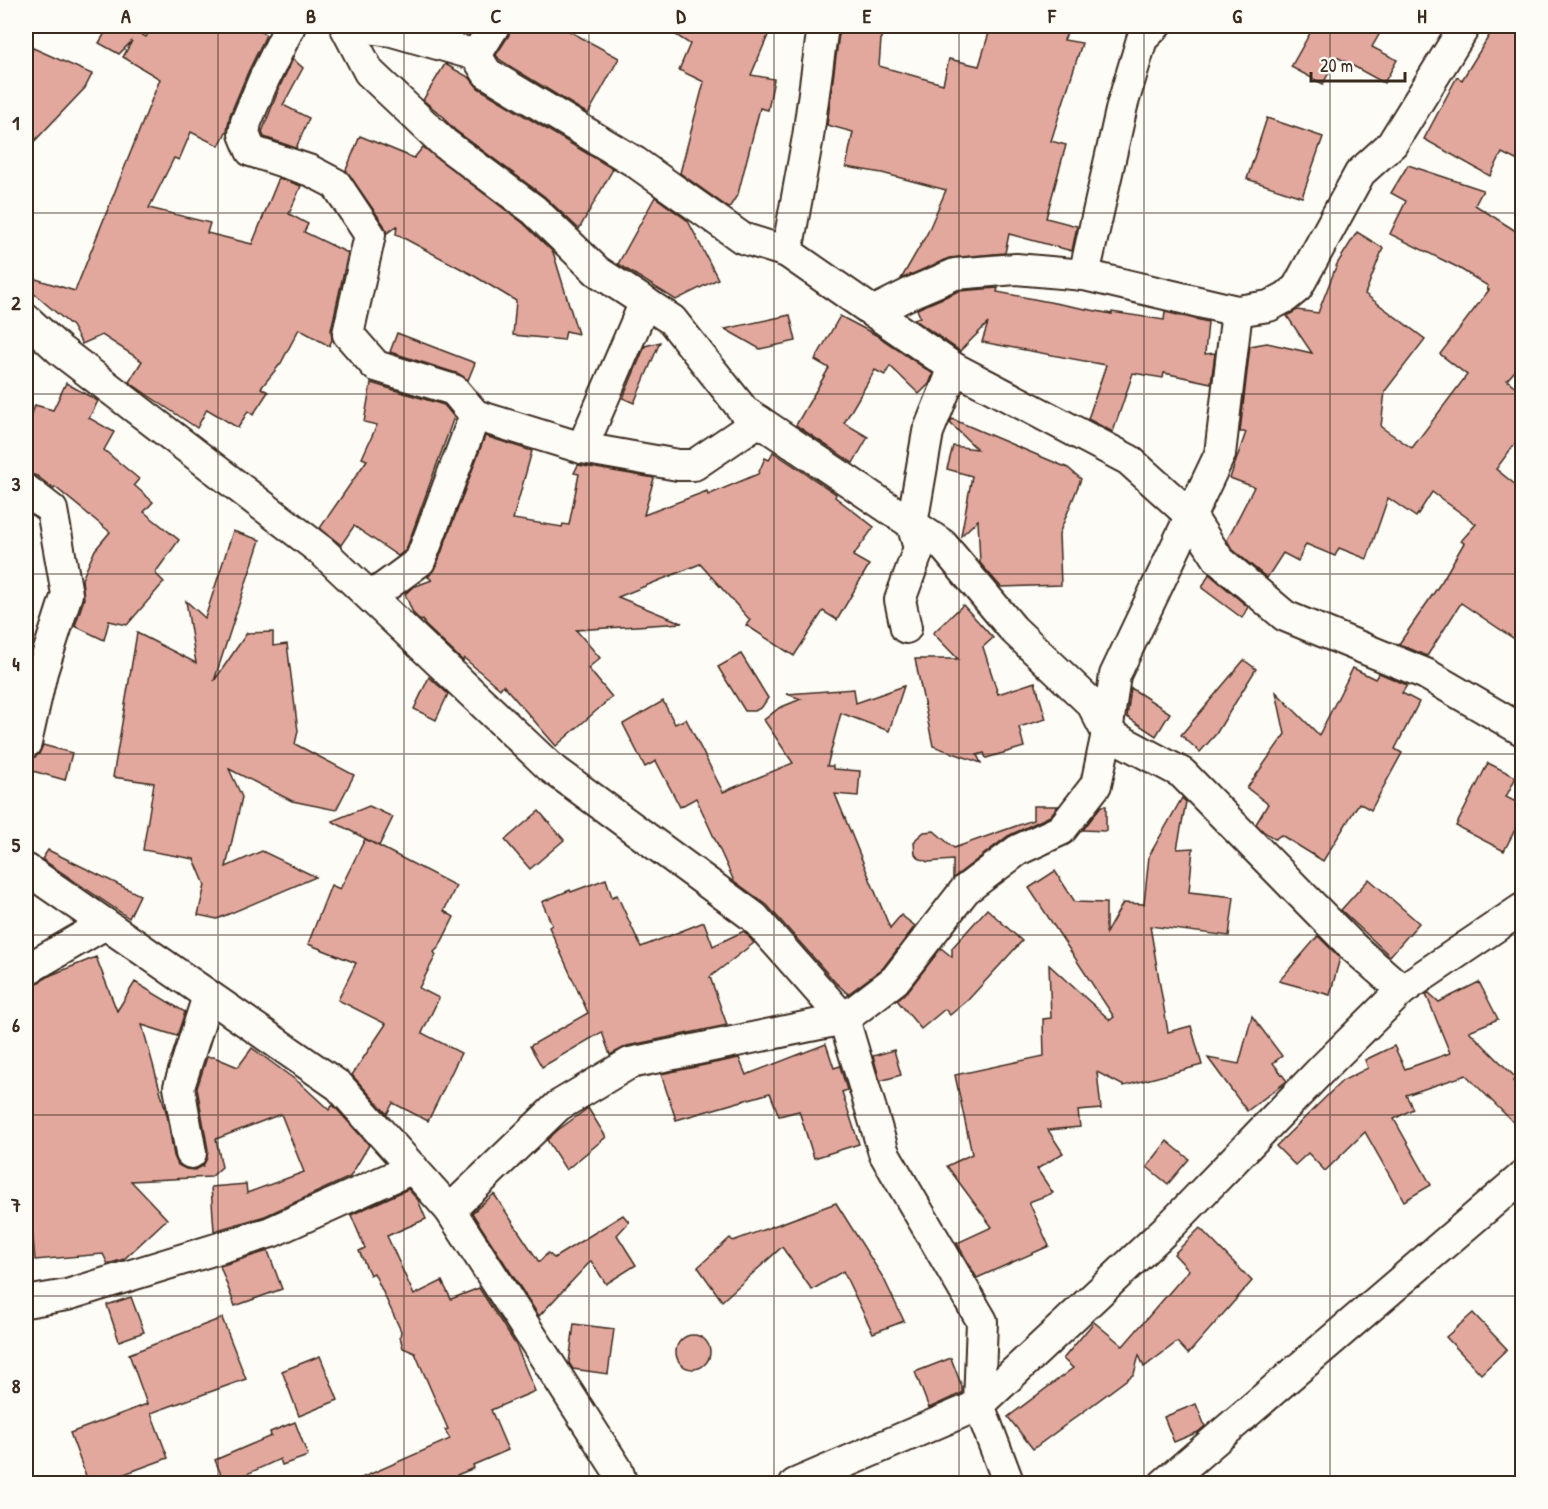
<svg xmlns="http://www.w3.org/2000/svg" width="1548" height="1509" viewBox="0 0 1548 1509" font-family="'Patrick Hand',sans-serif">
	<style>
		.building { fill: #e2a89e; stroke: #3b2a1e; stroke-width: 1.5 }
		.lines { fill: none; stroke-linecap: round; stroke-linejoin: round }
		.minor-casing { stroke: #3b2a1e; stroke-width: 34 }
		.minor { stroke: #fdfcf7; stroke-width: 30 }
		.grid { fill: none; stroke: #3b2a1e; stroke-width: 1.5; stroke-opacity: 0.55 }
		.neatline { fill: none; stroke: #3b2a1e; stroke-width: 2 }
		.grid-label { font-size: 20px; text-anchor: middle; font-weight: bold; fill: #3b2a1e }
	</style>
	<rect width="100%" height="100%" fill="#fdfcf7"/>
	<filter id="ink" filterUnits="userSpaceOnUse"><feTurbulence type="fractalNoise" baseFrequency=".0167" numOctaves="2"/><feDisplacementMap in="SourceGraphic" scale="12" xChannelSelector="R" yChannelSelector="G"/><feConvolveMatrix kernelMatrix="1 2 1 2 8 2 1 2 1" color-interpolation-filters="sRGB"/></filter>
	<g filter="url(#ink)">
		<g class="building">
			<path d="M109,26H147L139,33L146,37L152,26H255L266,35L248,72L230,115L227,130L219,146L191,132L179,160L174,158L149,208L210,223L207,233L252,244L279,178L301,186L289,214L308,224L304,232L348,253L331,330L332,340L329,346L299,329L281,363L261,388L268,392L253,415L248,411L238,428L207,409L197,428L149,396L129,382L142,361L102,335L82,344L72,326L26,287V276L75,291L160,79L123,57L132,41L119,54L99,43Z"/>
			<path d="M511,26H560L619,58L588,114L500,60L496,55L509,35Z"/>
			<path d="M662,26H772L751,75L774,79L768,110L760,108L738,194L729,208L680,173L704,82L679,70L690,44Z"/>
			<path d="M840,26H882L879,66L943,84L949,59L979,66L991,26H1048L1067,33L1064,40L1082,43L1051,141L1066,145L1046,218L1077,226L1072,251L1009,234L1005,253L949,258L901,279L927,234L946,190L882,173L846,167L853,132L827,125Z"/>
			<path d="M1314,26H1384L1372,47L1397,60L1384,83L1337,57L1323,84L1291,67Z"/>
			<path d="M1495,26H1510L1522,33V163L1502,153L1490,176L1424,139L1457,77L1462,80Z"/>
			<path d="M33,48L92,74L85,88L26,150V65Z"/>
			<path d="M293,59L303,68L283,105L309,118L296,148L264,137L262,132L280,86Z"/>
			<path d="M445,64L470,78L478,88L613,169L579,229L544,196L455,130L444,119L445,118L423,100Z"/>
			<path d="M1267,118L1323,137L1302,197L1247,179Z"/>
			<path d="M360,136L414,158L423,147L523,223L553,252L578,334L566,331L564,340L513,335L516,301L471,274L396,234L397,226L387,233L384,225L346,170Z"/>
			<path d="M1408,165L1483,190L1475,205L1522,235V363L1507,380L1522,392V434L1496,469L1522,490V644L1461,603L1427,656L1399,644L1442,581L1464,543L1461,541L1476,524L1432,492L1416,517L1388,498L1367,559L1339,548L1335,556L1306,544L1298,561L1283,553L1267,578L1232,549L1227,540L1254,487L1230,478L1246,432H1240L1250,346L1267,343L1312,353L1287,316L1297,310L1318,313L1337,264L1357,232L1383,248L1365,294L1425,339L1385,391L1381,427L1412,448L1467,375L1440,354L1489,290L1487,289L1488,286L1457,267L1390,234L1406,201L1391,193Z"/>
			<path d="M655,197L688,221L718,279L676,300L618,264Z"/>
			<path d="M998,288L997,292L1112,314V312L1164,320L1165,312L1208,322L1205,354L1215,353L1211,383L1164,373L1163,378L1133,373L1113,432L1088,419L1106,365L982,342L988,323L960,351L914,319L920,317L917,309L959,291Z"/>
			<path d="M790,315L796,341L760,349L725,329Z"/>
			<path d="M840,316L876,335L933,374L929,384L919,394L890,366L885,375L875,370L844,423L868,437L853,463L796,425L829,368L815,360Z"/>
			<path d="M397,333L475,363L468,380L459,374L390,352Z"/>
			<path d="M660,342L634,403L623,398L645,346Z"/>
			<path d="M66,383L98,401L89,418L114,432L104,450L139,479L134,485L153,502L144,512L179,540L155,573L164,582L127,625L109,621L104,640L75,626L84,599L82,579L95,550L110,532L55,487L54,489L37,476L26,473V433L35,405L53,410Z"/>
			<path d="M371,383L444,405L454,417L406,550L398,556L354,526L341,545L320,528L367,460L362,458L377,425L364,422Z"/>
			<path d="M952,419L1068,468L1081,479L1059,534L1061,585L1001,587L980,563L978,520L961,536L972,476L947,469L953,446L977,449L950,423Z"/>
			<path d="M485,436L532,451L513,519L562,527L563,524L569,525L579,474L574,473L578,465L654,478L644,515L707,491L708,495L758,474L765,458L769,460L773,452L836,494L835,497L874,527L853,556L869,565L837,620L823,611L794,656L746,625L750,620L700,564L618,597L682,623L576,630L600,658L588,668L612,697L556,746L503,685L500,689L464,658L463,661L425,625L423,620L421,621L413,613L405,594L413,587L432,580L428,577L436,567Z"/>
			<path d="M233,531L260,540L214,681L247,633L273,632V646L287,644L298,731L295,744L354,775L336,810L292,801L229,769L242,797L226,867L262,851L316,877L217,919L198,915L205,885L194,859L143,850L154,783L113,777L137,633L196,663L186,601L205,618Z"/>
			<path d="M1209,574L1248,607L1242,618L1202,588Z"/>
			<path d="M963,605L993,638L983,647L998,694L1035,682L1046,719L1019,727L1024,747L986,758L984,753L977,755L981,763L933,746L915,659H958L933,633Z"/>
			<path d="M741,654L768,698L762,707L755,711H745L718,667Z"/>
			<path d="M1244,660L1256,669L1216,734L1200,752L1181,735Z"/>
			<path d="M1353,668L1375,679L1379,673L1407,685L1402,693L1419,702L1395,749L1402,753L1371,810L1359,803L1323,861L1281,835L1275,839L1263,831L1256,824L1268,804L1247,788L1285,734L1276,692L1319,735Z"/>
			<path d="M429,677L448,694L436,720L414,709Z"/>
			<path d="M904,686L889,731L841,713L827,766H833V769L860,771L858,796L835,794L890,928L901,915L915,926L883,968L848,994L835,982L767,905L734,881L696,798L680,807L656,761L645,767L623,724L663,701L675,724L686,719L723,792L793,763L764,720L779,708L801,699L787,694L854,689L856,703Z"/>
			<path d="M1131,688L1170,713L1156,736L1127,717Z"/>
			<path d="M43,745L72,753L65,780L29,770L32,759L39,754Z"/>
			<path d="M1488,763L1516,777L1506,797L1522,805V816L1504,851L1456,826Z"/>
			<path d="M1182,798L1186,802L1177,849L1193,848L1189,892L1234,897L1229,936L1150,926L1168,1032L1191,1026L1202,1065L1124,1086L1097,1072L1101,1109L1078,1111L1080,1127L1048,1130L1063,1153L1037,1169L1053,1193L1029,1202L1049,1246L977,1278L957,1243L992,1227L947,1166L972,1154L955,1075L1044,1056L1043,1019L1051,1018L1049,965L1110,1020L1114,1017L1029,888L1055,871L1075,902L1106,903V933L1123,903L1144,904L1149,856Z"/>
			<path d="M369,806L393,817L379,846L332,821Z"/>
			<path d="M1033,806H1058L1050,816L1008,836L953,878V860L928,862L918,858L915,854L914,843L916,839L924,832L934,831L954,848L1033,820Z"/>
			<path d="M1101,806H1106V831L1083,830Z"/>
			<path d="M539,811L564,840L530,869L505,840Z"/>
			<path d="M365,839L456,886L444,911L454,917L439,947L434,952L436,955L419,988L439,998L422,1033L461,1053L428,1121L393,1103L387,1114L352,1075L386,1024L338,1000L356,963L308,944L331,885L340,889Z"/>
			<path d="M48,850L140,895L129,918L42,859Z"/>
			<path d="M606,879L612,897L617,895L641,947L704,922L713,946L744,931L754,943L710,977L727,1025L627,1046L610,1055L602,1032L542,1067L530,1046L588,1013L549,927L552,925L542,902L570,890L571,892Z"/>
			<path d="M1369,879L1419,923L1390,956L1341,910Z"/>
			<path d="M987,909L1022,941L968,1000L950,1015L945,1009L921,1029L897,1000L908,991L941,948L952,957V948Z"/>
			<path d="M1318,936L1340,958L1330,995L1279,981Z"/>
			<path d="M96,957L117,1011L135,982L185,1012L177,1036L142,1025L167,1115L174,1156L178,1165L186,1169L195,1170L203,1166L207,1158L208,1150L197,1088L207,1057H214L238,1067L252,1048L301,1084L329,1110L333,1105L369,1145L350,1177L265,1216L214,1231L211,1187L246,1184L247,1193L304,1172L281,1114L216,1139L222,1167L211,1177L131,1181L167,1219L124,1259L108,1264L103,1254L35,1260L27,1174H26V987L34,985L51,975Z"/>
			<path d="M1479,982L1498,1019L1469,1031L1516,1078L1513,1081L1522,1091V1131L1466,1075L1406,1095L1413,1109L1394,1119L1431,1185L1404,1201L1365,1132L1325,1171L1308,1153L1295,1165L1276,1146L1342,1081L1368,1068L1365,1060L1394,1046L1405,1069L1450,1053L1426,994L1429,993L1439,1002Z"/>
			<path d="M1252,1016L1282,1056L1273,1063L1287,1081L1247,1111L1208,1058L1239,1064Z"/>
			<path d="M826,1044L834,1068L840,1066L847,1090L842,1092L859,1144L814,1158L799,1111L779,1116L770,1093L676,1120L661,1074L739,1058L746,1075Z"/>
			<path d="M894,1050L901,1075L880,1081L873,1056Z"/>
			<path d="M588,1108L606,1137L566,1170L547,1140L558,1130Z"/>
			<path d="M1167,1141L1189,1159L1168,1184L1147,1167Z"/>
			<path d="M408,1189L418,1200L426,1219L387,1236L414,1295L442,1281L451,1299L479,1288L516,1345L535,1391L491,1410L508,1450L473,1465L474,1468L457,1475L461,1484H348L450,1439L445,1430L448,1429L415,1353L403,1348L400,1337L401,1331L374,1273L370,1275L359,1251L365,1248L351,1215Z"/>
			<path d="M494,1194L539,1262L548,1253L554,1258L623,1215L629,1222L617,1235L636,1265L606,1284L591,1261L539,1316L472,1213Z"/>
			<path d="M836,1203L884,1279L904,1321L873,1333L843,1271L812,1290L782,1247L722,1301L698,1267L730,1238L733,1241Z"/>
			<path d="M1200,1228L1252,1281L1188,1354L1177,1342L1144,1367L1139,1355L1134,1374L1033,1449L1008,1417L1073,1368L1063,1359L1094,1322L1123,1346L1189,1270L1174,1254Z"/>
			<path d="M268,1251L282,1289L235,1306L220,1266Z"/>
			<path d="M131,1297L144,1332L119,1341L107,1305Z"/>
			<path d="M1473,1313L1507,1349L1481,1374L1446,1337Z"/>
			<path d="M222,1318L246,1379L151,1413L168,1458L97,1484H89L70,1433L147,1404L129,1354Z"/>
			<path d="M574,1324L614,1329L608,1374L573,1369L569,1363Z"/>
			<circle cx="693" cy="1352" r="17"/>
			<path d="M320,1356L338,1400L299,1416L282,1371Z"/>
			<path d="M951,1358L962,1387V1393L929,1408L915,1372Z"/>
			<path d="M1196,1404L1205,1426L1198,1432L1174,1442L1164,1417Z"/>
			<path d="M295,1422L308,1456L282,1465L280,1459L225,1484L215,1460L271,1436L270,1432Z"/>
		</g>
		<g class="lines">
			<g class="minor-casing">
				<g id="minor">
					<path d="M290,26L264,79L246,122L244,134L251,151L311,171L336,184L370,235L348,334L376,366L454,390L475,415L420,561L371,597"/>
					<path d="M345,26L369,72L444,143L534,210L597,271L672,320L744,411L942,544L1013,629L1092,704L1107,733L1182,773L1354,948L1402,990"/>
					<path d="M352,26L392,31L476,55L487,73L635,162L742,238L787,252L954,368L1129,460L1190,515L1219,560L1285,616L1426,674L1522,730"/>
					<path d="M476,55L494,26"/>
					<path d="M787,252L808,137L823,26"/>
					<path d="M1084,275L1122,106L1142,39L1155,26"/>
					<path d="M645,302L582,448L678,465H694L759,421"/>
					<path d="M873,312L915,291L955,274L1016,269L1084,275L1237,311L1269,306L1286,297L1297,288L1360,173L1392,144L1465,26"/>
					<path d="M26,319L61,351L323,552L550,767L754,917L844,1019L884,1153L982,1321L979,1405L1009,1484"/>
					<path d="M475,415L582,448"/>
					<path d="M26,490L52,510L67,594L42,672L26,743"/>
					<path d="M906,628L900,600L919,548L912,524L928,432L954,368"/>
					<path d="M26,869L339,1086L450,1210L617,1469L622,1484"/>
					<path d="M26,970L105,924"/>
					<path d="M191,1153L179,1087L208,996"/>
					<path d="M450,1210L558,1106L630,1063L844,1019L895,980L965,890L1018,850L1061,830L1096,785L1107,733L1115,675L1220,454L1237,311"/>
					<path d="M26,1302L67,1295L271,1232L413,1168"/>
					<path d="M795,1484L979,1405L1173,1223L1325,1066L1402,990L1522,909"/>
					<path d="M1164,1484L1522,1177"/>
				</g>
			</g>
			<use href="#minor" class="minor"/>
		</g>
	</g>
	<path class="grid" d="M218,26V1484M404,26V1484M589,26V1484M774,26V1484M959,26V1484M1144,26V1484M1330,26V1484M26,213H1522M26,394H1522M26,574H1522M26,754H1522M26,935H1522M26,1115H1522M26,1296H1522"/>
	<rect width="1548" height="1509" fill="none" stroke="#fdfcf7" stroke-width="66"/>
	<path d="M1311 72v9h94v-9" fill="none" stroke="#3b2a1e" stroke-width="3"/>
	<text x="1320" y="72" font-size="18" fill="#3b2a1e" stroke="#fdfcf7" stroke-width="4.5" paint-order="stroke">20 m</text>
	<rect x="33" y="33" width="1482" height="1443" class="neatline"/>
	<g class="grid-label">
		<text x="126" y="23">A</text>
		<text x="311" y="23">B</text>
		<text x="496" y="23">C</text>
		<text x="681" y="23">D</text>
		<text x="867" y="23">E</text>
		<text x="1052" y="23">F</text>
		<text x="1237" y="23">G</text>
		<text x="1422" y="23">H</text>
		<text x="16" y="130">1</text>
		<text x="16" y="310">2</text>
		<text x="16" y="491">3</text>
		<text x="16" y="671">4</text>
		<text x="16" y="852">5</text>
		<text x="16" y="1032">6</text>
		<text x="16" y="1212">7</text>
		<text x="16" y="1393">8</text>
	</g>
</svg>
